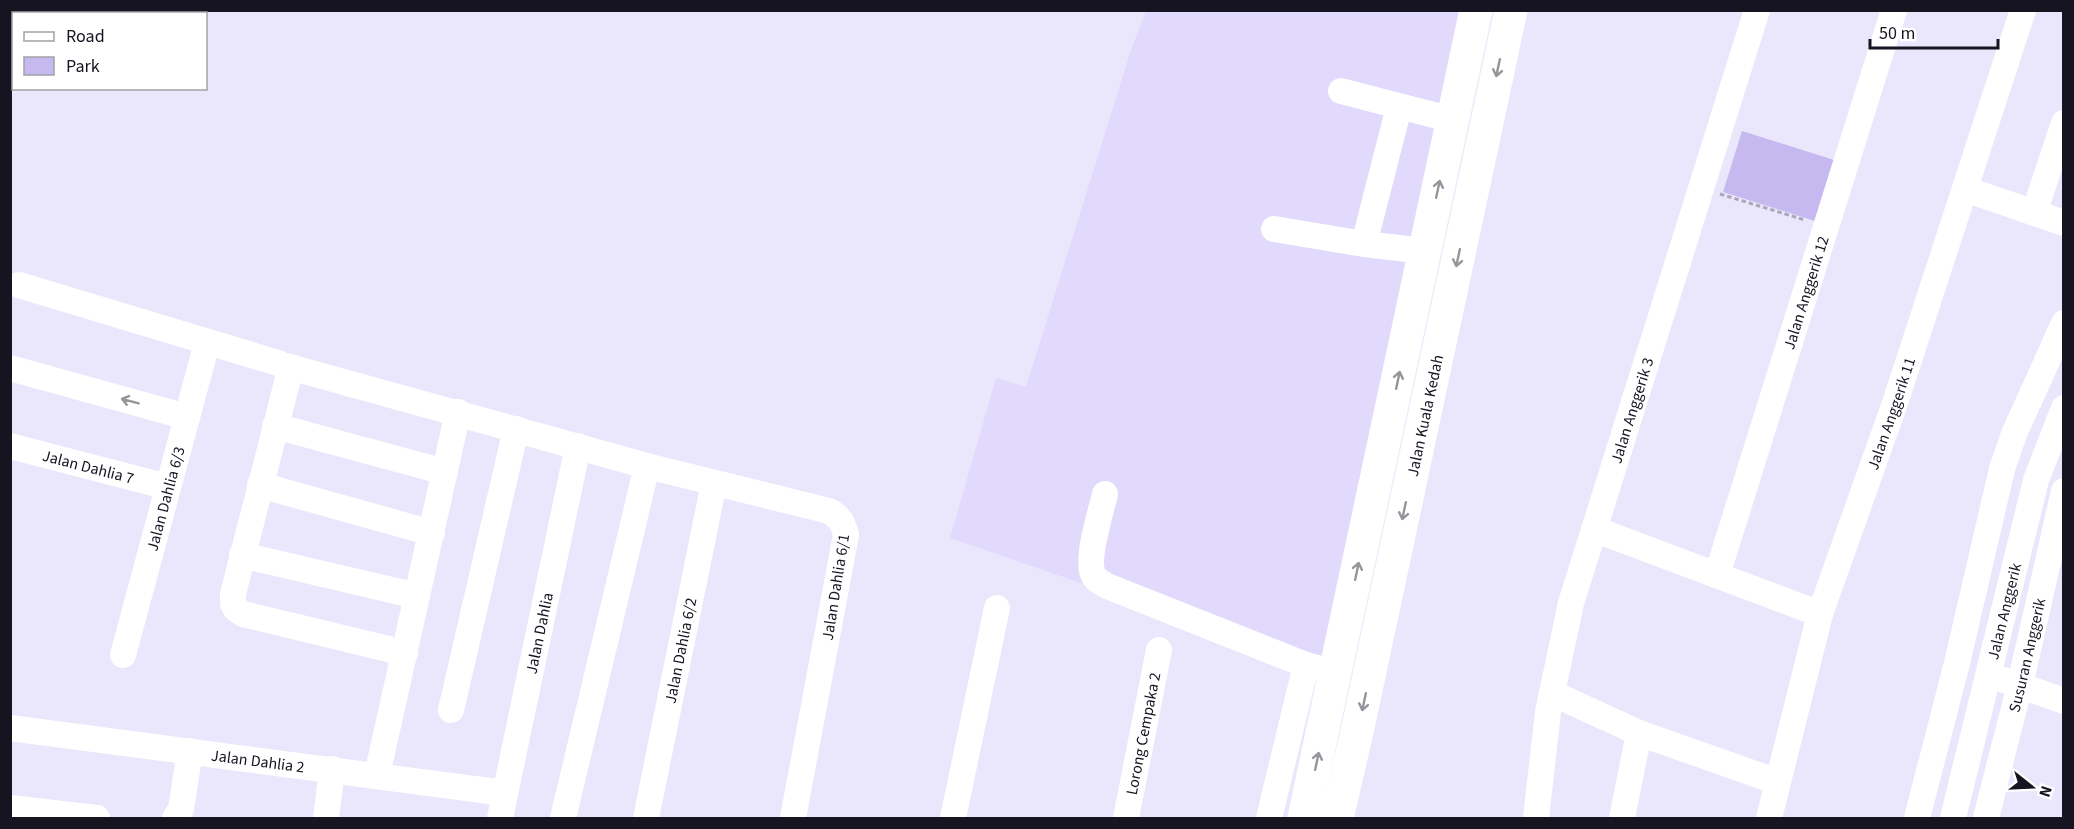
<svg xmlns="http://www.w3.org/2000/svg" width="2074" height="829" viewBox="0 0 2074 829" font-family="'Source Sans 3',sans-serif">
	<style>
		.built { fill: #e1dafc }
		.green { fill: #c5b9f0 }
		.lines { fill: none; stroke-linecap: round; stroke-linejoin: round }
		.path { stroke: #aaa7b9; stroke-width: 3; stroke-dasharray: 4.5 3; stroke-linecap: butt }
		.minor { stroke: #fff; stroke-width: 26 }
		.major { stroke: #fff; stroke-width: 33 }
		.oneway { stroke: #96959b }
		.labels { text-anchor: middle; stroke-width: 6; stroke-linejoin: round; paint-order: stroke }
		.street-label { font-size: 16px; fill: #161420; stroke: #fff }
	</style>
	<rect width="100%" height="100%" fill="#eae6fb"/>
	<path class="built" d="M1146,11H1460L1332,669L950,538L996,378L1026,387L1131,50Z"/>
	<path class="green" d="M1742,131L1834,160L1815,221L1723,192Z"/>
	<g class="lines">
		<path class="path" d="M1720,194L1805,220"/>
		<g class="minor">
			<path d="M1341,91L1453,120"/>
			<path d="M1965,189L2064,223"/>
			<path d="M2034,213L2064,123"/>
			<path d="M1274,229L1364,244L1425,251"/>
			<path d="M1364,244L1399,107"/>
			<path d="M19,285L278,363"/>
			<path d="M286,366L647,466L829,511C840,517 843,523 846,535L793,818"/>
			<path d="M291,367L233,594V604L236,609L243,614L405,653"/>
			<path d="M10,368L187,417"/>
			<path d="M275,426L445,472"/>
			<path id="s1" d="M10,446L168,487"/>
			<path d="M260,485L432,533"/>
			<path d="M1105,494C1101,511 1086,559 1093,574C1095,580 1101,582 1107,586L1306,665L1336,673"/>
			<path d="M1594,529L1820,614"/>
			<path d="M242,555L417,596"/>
			<path id="s2" d="M1717,575L1894,10"/>
			<path id="s3" d="M123,655L207,343"/>
			<path d="M2004,680L2064,701"/>
			<path d="M1552,693L1639,733L1778,782"/>
			<path d="M451,710L516,429"/>
			<path id="s4" d="M10,728L505,793"/>
			<path d="M377,775L458,412"/>
			<path d="M10,808L97,818"/>
			<path d="M175,818L181,809L190,751"/>
			<path d="M326,818L332,769"/>
			<path id="s5" d="M500,818L578,446"/>
			<path d="M563,818L647,466"/>
			<path id="s6" d="M646,818L714,483"/>
			<path d="M953,818L997,608"/>
			<path id="s7" d="M1126,818L1159,650"/>
			<path d="M1269,818L1306,665"/>
			<path id="s8" d="M1536,818L1548,712L1571,603L1757,10"/>
			<path d="M1622,818L1639,733"/>
			<path id="s9" d="M1769,818L1820,614L1895,403L2023,10"/>
			<path d="M1917,818L1957,663L2002,469L2014,434L2064,323"/>
			<path id="s10" d="M1953,818L2036,480L2064,408"/>
			<path id="s11" d="M1986,818L2020,685L2064,491"/>
		</g>
		<g class="major">
			<path d="M1304,818L1476,10"/>
			<path id="s12" d="M1337,818L1357,732L1511,10"/>
		</g>
	</g>
	<defs><path id="oneway-shaft" d="M-6 0H5M1.5-3L5.5 0L1.5 3" fill="none" stroke-width="1.6" stroke-linecap="round" stroke-linejoin="round" transform="scale(1.5)"/></defs>
	<g class="oneway">
		<use href="#oneway-shaft" transform="translate(1498 68) rotate(102)"/>
		<use href="#oneway-shaft" transform="translate(1438 189) rotate(-78)"/>
		<use href="#oneway-shaft" transform="translate(1458 258) rotate(102)"/>
		<use href="#oneway-shaft" transform="translate(1398 380) rotate(-78)"/>
		<use href="#oneway-shaft" transform="translate(130 401) rotate(-165)"/>
		<use href="#oneway-shaft" transform="translate(1404 511) rotate(102)"/>
		<use href="#oneway-shaft" transform="translate(1357 571) rotate(-78)"/>
		<use href="#oneway-shaft" transform="translate(1364 702) rotate(102)"/>
		<use href="#oneway-shaft" transform="translate(1317 761) rotate(-78)"/>
	</g>
	<g class="labels">
		<g class="street-label">
			<text dy="6" stroke="none"><textPath href="#s2" startOffset="296">Jalan Anggerik 12</textPath></text>
			<text dy="6" stroke="none"><textPath href="#s8" startOffset="420">Jalan Anggerik 3</textPath></text>
			<text dy="6" stroke="none"><textPath href="#s9" startOffset="423">Jalan Anggerik 11</textPath></text>
			<text dy="6" stroke="none"><textPath href="#s12" startOffset="412">Jalan Kuala Kedah</textPath></text>
			<text dy="6" stroke="none"><textPath href="#s1" startOffset="81">Jalan Dahlia 7</textPath></text>
			<text dy="6" stroke="none"><textPath href="#s3" startOffset="162">Jalan Dahlia 6/3</textPath></text>
			<text transform="translate(835 587) rotate(-81)" y="6">Jalan Dahlia 6/1</text>
			<text dy="6" stroke="none"><textPath href="#s10" startOffset="213">Jalan Anggerik</textPath></text>
			<text dy="6" stroke="none"><textPath href="#s5" startOffset="189">Jalan Dahlia</textPath></text>
			<text dy="6" stroke="none"><textPath href="#s6" startOffset="171">Jalan Dahlia 6/2</textPath></text>
			<text dy="6" stroke="none"><textPath href="#s11" startOffset="168">Susuran Anggerik</textPath></text>
			<text dy="6" stroke="none"><textPath href="#s7" startOffset="86">Lorong Cempaka 2</textPath></text>
			<text dy="6" stroke="none"><textPath href="#s4" startOffset="250">Jalan Dahlia 2</textPath></text>
		</g>
	</g>
	<rect width="2074" height="829" fill="none" stroke="#161420" stroke-width="24"/>
	<rect x="12" y="12" width="195" height="78" fill="#ffffff" stroke="#a2a1a6" stroke-width="1.5"/>
	<rect x="24" y="32" width="30" height="9" fill="#ffffff" stroke="#a2a1a6" stroke-width="1.5"/>
	<text x="66" y="42" font-size="18" fill="#161420">Road</text>
	<rect x="24" y="57" width="30" height="18" fill="#c5b9f0" stroke="#a2a1a6" stroke-width="1.5"/>
	<text x="66" y="72" font-size="18" fill="#161420">Park</text>
	<g transform="translate(2032 787) rotate(108)" stroke="#ffffff" stroke-width="4.5" paint-order="stroke">
	<path d="M0-4.5L10 22L0 15L-10 22Z" fill="#161420"/>
	<text y="-9" font-size="16" font-weight="bold" text-anchor="middle" fill="#161420">N</text>
	</g>
	<path d="M1870 39v9h128v-9" fill="none" stroke="#161420" stroke-width="3"/>
	<text x="1879" y="39" font-size="18" fill="#161420" stroke="#ffffff" stroke-width="4.5" paint-order="stroke">50 m</text>
</svg>
